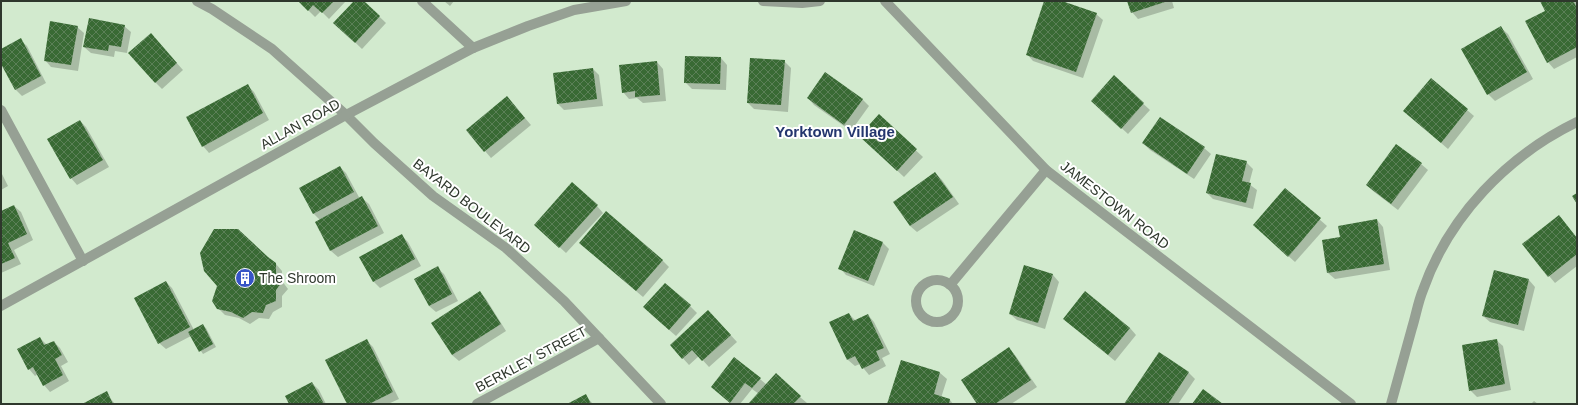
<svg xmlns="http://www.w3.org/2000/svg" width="1578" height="405" viewBox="0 0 1578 405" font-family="Helvetica,sans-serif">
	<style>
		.shadow { fill: #0003 }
		.building { fill: url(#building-cross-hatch) }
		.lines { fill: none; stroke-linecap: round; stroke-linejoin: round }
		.minor { stroke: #96a094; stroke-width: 10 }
		.labels { text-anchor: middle; stroke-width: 4; stroke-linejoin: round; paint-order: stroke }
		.street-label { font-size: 14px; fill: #2e372c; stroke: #fff }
		.poi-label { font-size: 14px; fill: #2e372c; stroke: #fff; text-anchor: start }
		.neighbourhood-label { font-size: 15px; font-weight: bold; fill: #24366e; stroke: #fff }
	</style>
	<defs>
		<pattern id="building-cross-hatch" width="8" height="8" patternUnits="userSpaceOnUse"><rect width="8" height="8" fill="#396a34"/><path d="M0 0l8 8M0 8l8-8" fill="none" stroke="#5b8057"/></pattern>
	</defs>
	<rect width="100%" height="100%" fill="#d2eace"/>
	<g class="shadow">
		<path d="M299,1H346L329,19L321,11L315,17Z"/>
		<path d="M355,1H363L386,23L362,49L335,23Z"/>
		<path d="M444,1H454L450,6Z"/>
		<path d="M1045,1H1059L1096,14L1103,20L1083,78L1033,61L1027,54Z"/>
		<path d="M1128,1H1172L1174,8L1138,19L1132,12Z"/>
		<path d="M1541,1H1576L1577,4V57L1554,69L1548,62L1546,11Z"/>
		<path d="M124,26L131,32L127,53L115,51L114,57L91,53L84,47Z"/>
		<path d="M77,27L84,33L78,71L51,67L45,60Z"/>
		<path d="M1501,28L1508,34L1533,79L1495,101L1488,94Z"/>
		<path d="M20,40L27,46L46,83L22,96L16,90L1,62V50Z"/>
		<path d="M157,41L183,70L162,89L155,82Z"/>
		<path d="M721,58L727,65L726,90L692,89L685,82Z"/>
		<path d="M784,61L791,68L788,112L754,109L748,103Z"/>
		<path d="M657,62L663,69L666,101L643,103L637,98L629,99L623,92Z"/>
		<path d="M593,69L599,75L603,106L564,110L558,104Z"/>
		<path d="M1114,77L1150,110L1128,134L1099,107Z"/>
		<path d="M1431,79L1474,116L1448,149L1404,111Z"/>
		<path d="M247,85L254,92L269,120L209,153L203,146Z"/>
		<path d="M507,97L531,125L491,158L485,151Z"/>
		<path d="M808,98L862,99L869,106L851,131L814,105Z"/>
		<path d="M879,116L923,157L904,177L867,142Z"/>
		<path d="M80,121L86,127L109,167L77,185L71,178Z"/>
		<path d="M1143,143L1204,148L1211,154L1194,179L1150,150Z"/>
		<path d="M1246,162L1253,169L1249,184L1257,190L1253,209L1213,199L1207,193Z"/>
		<path d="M1421,164L1428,170L1398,210L1373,191L1367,185Z"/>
		<path d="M340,167L346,173L360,199L362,198L369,204L384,233L338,257L331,251L316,222L320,220L314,214L300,188Z"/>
		<path d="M1,172L8,186L1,190Z"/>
		<path d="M935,173L942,180L959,204L917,232L910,226L894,202Z"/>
		<path d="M1285,189L1327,226L1295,262L1254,225Z"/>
		<path d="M14,206L21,212L33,240L14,250L21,264L1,273V212Z"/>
		<path d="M597,206L603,213L566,253L542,231Z"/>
		<path d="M1559,216L1577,238V266L1555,283L1523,245Z"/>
		<path d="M1377,220L1383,227L1390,270L1335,279L1328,273L1341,238Z"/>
		<path d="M401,235L408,242L421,266L380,288L373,281Z"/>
		<path d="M883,243L889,249L874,286L846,275L840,268Z"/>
		<path d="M587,249L662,260L669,267L643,297Z"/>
		<path d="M276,264L282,271V281L288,289L282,296V307L273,312L269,319L259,318L250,324L239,318L225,315L218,308Z"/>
		<path d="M1025,267L1053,275L1059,282L1045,329L1017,320L1010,314Z"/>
		<path d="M437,268L444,274L458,301L436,312L429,306Z"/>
		<path d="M1495,272L1529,280L1535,287L1524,331L1490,322L1483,316Z"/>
		<path d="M166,282L172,288L194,330L202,325L206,328L216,347L203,354L191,336L166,349L159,343Z"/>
		<path d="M480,292L486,299L506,331L459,361L452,355Z"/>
		<path d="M690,306L697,313L676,336L651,314Z"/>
		<path d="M849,314L856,321L868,315L874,322L890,354L882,358L886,366L869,375L860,364L855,366L848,360L831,323Z"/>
		<path d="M715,318L737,342L709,367L699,356L689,365L671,345Z"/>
		<path d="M1064,319L1130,328L1136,335L1115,361Z"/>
		<path d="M40,338L47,345L54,342L60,348L68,362L61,366L69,381L50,392L44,385L38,374L35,376L29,369Z"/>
		<path d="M1496,340L1503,346L1511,390L1477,397L1470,390Z"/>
		<path d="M367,341L373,347L399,399L388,404H348Z"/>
		<path d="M1009,349L1015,355L1037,387L1011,404H978Z"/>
		<path d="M901,361L940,373L947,379L941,398L950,400L953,404H888Z"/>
		<path d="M1188,372L1195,379L1178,404H1125Z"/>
		<path d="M760,379L767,385L800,397L807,403L749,404L759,394L752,389L740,404H731L712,387Z"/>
		<path d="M312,383L319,390L326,404H291Z"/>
		<path d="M106,393L115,404H84Z"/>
		<path d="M585,395L593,404H570Z"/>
		<path d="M1534,401L1538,404H1531Z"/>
	</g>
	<g class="building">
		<path d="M298,1H334L322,13L313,5L308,11Z"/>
		<path d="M354,1H364L380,16L355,43L333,23Z"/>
		<path d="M1044,1H1062L1097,13L1076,72L1026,55Z"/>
		<path d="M1127,1H1168L1131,13Z"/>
		<path d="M1540,1H1573L1577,8V47L1547,63L1525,21L1545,11Z"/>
		<path d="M89,18L125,25L121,47L109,45L108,51L83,47Z"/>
		<path d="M50,21L78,26L71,65L44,61Z"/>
		<path d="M1501,26L1527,72L1487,95L1461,49Z"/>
		<path d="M151,33L177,63L155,83L128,53Z"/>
		<path d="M21,38L41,76L15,90L1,64V49Z"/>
		<path d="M685,56L721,57L720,84L684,83Z"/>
		<path d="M750,58L785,60L781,105L747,103Z"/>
		<path d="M657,61L660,95L635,97V91L622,93L619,65Z"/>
		<path d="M593,68L597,99L557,104L553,73Z"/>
		<path d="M825,72L863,99L844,125L807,98Z"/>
		<path d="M1114,75L1144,103L1121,129L1091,101Z"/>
		<path d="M1431,78L1468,109L1441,143L1403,111Z"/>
		<path d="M248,84L263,113L202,147L186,117Z"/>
		<path d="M507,96L525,118L484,152L466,130Z"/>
		<path d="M879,114L917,149L897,171L859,136Z"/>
		<path d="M1160,117L1205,147L1187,174L1142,143Z"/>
		<path d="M80,120L103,160L70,179L47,139Z"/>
		<path d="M1396,144L1422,163L1391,204L1366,185Z"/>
		<path d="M1216,154L1247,161L1242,181L1251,183L1246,203L1206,193Z"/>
		<path d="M340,166L354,192L313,214L299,188Z"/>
		<path d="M935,172L953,197L910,226L893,202Z"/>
		<path d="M572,182L598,205L559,248L534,225Z"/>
		<path d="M1285,188L1321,218L1288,257L1253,225Z"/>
		<path d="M1577,193V204L1572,196Z"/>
		<path d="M362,196L378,226L330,251L315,222Z"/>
		<path d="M14,205L27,234L8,243L15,258L1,264V211Z"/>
		<path d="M606,211L663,260L636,291L579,243Z"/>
		<path d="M1559,215L1577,238V254L1548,277L1522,244Z"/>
		<path d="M1377,219L1384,264L1327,273L1322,240L1340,237L1338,226Z"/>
		<path d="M214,229H238L268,257L276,263V273L282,282L276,290V301L266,305L263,313L252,312L243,318L231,312L217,309L212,301L217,286L204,271L200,253Z"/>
		<path d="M854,230L883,242L868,281L838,269Z"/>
		<path d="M402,234L415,259L373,282L359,257Z"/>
		<path d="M1024,265L1053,274L1038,323L1009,314Z"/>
		<path d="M438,266L452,294L429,306L414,279Z"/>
		<path d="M1494,270L1529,279L1518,325L1482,316Z"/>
		<path d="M166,281L190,327L158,344L134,298Z"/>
		<path d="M665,283L691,305L669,330L643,307Z"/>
		<path d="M480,291L501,324L452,355L431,323Z"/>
		<path d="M1085,291L1130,328L1108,355L1063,319Z"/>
		<path d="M708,310L731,335L702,361L692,350L682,359L670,345Z"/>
		<path d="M849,313L853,321L868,314L884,348L876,351L880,360L862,369L855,356L847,360L829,322Z"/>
		<path d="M203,324L213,344L199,352L188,332Z"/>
		<path d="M40,337L44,345L54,341L62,355L55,359L63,375L43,386L33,367L28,370L17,349Z"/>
		<path d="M367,339L393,392L369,404H347L325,360Z"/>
		<path d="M1497,339L1505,384L1469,391L1462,345Z"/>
		<path d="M1009,347L1031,380L995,404H977L961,380Z"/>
		<path d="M1159,352L1189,372L1168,404H1124Z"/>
		<path d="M734,357L761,378L752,388L745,383L730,403L711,387Z"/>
		<path d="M901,360L940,372L934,394L950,399L949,404H887Z"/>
		<path d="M776,373L801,396L793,404H748Z"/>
		<path d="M312,382L324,404H289L285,396Z"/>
		<path d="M1203,389L1223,404H1192Z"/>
		<path d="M107,391L113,404H82Z"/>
		<path d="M586,394L591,404H567Z"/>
	</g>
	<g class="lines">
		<g class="minor">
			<path d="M197,1L212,9L272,49L346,115L374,143L433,196L506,248L564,301L661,404"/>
			<path d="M422,1L473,48"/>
			<path d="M763,1L802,3L820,1"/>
			<path d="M885,1L1046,170L1351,404"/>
			<path d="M1,110L83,261"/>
			<circle cx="937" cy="301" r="21"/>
			<path d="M950,285L1046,170"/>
			<path d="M1,306L346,115L473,48L528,26L574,10L626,1"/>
			<path d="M477,404L599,338"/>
			<path d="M1391,404C1398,379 1405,353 1412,328C1416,315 1418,302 1423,290C1449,216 1507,156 1577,122"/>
		</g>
	</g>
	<defs>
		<g id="building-disc" transform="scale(1)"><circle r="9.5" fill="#3654c6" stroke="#fff"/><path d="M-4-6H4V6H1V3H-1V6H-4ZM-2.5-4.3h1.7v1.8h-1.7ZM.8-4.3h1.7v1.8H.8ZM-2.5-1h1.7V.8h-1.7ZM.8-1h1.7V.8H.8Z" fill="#fff"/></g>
	</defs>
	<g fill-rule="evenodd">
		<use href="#building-disc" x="245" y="278"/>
	</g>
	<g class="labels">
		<g class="street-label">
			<text transform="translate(300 124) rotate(-29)" y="5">ALLAN ROAD</text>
			<text transform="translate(1115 205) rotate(38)" y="5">JAMESTOWN ROAD</text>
			<text transform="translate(472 206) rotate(38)" y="5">BAYARD BOULEVARD</text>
			<text transform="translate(531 359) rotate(-28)" y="5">BERKLEY STREET</text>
		</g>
		<g class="poi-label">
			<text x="259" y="283">The Shroom</text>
		</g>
		<g class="neighbourhood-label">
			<text x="835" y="137">Yorktown Village</text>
		</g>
	</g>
	<rect width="1578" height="405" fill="none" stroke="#2e372c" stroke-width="4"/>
</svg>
